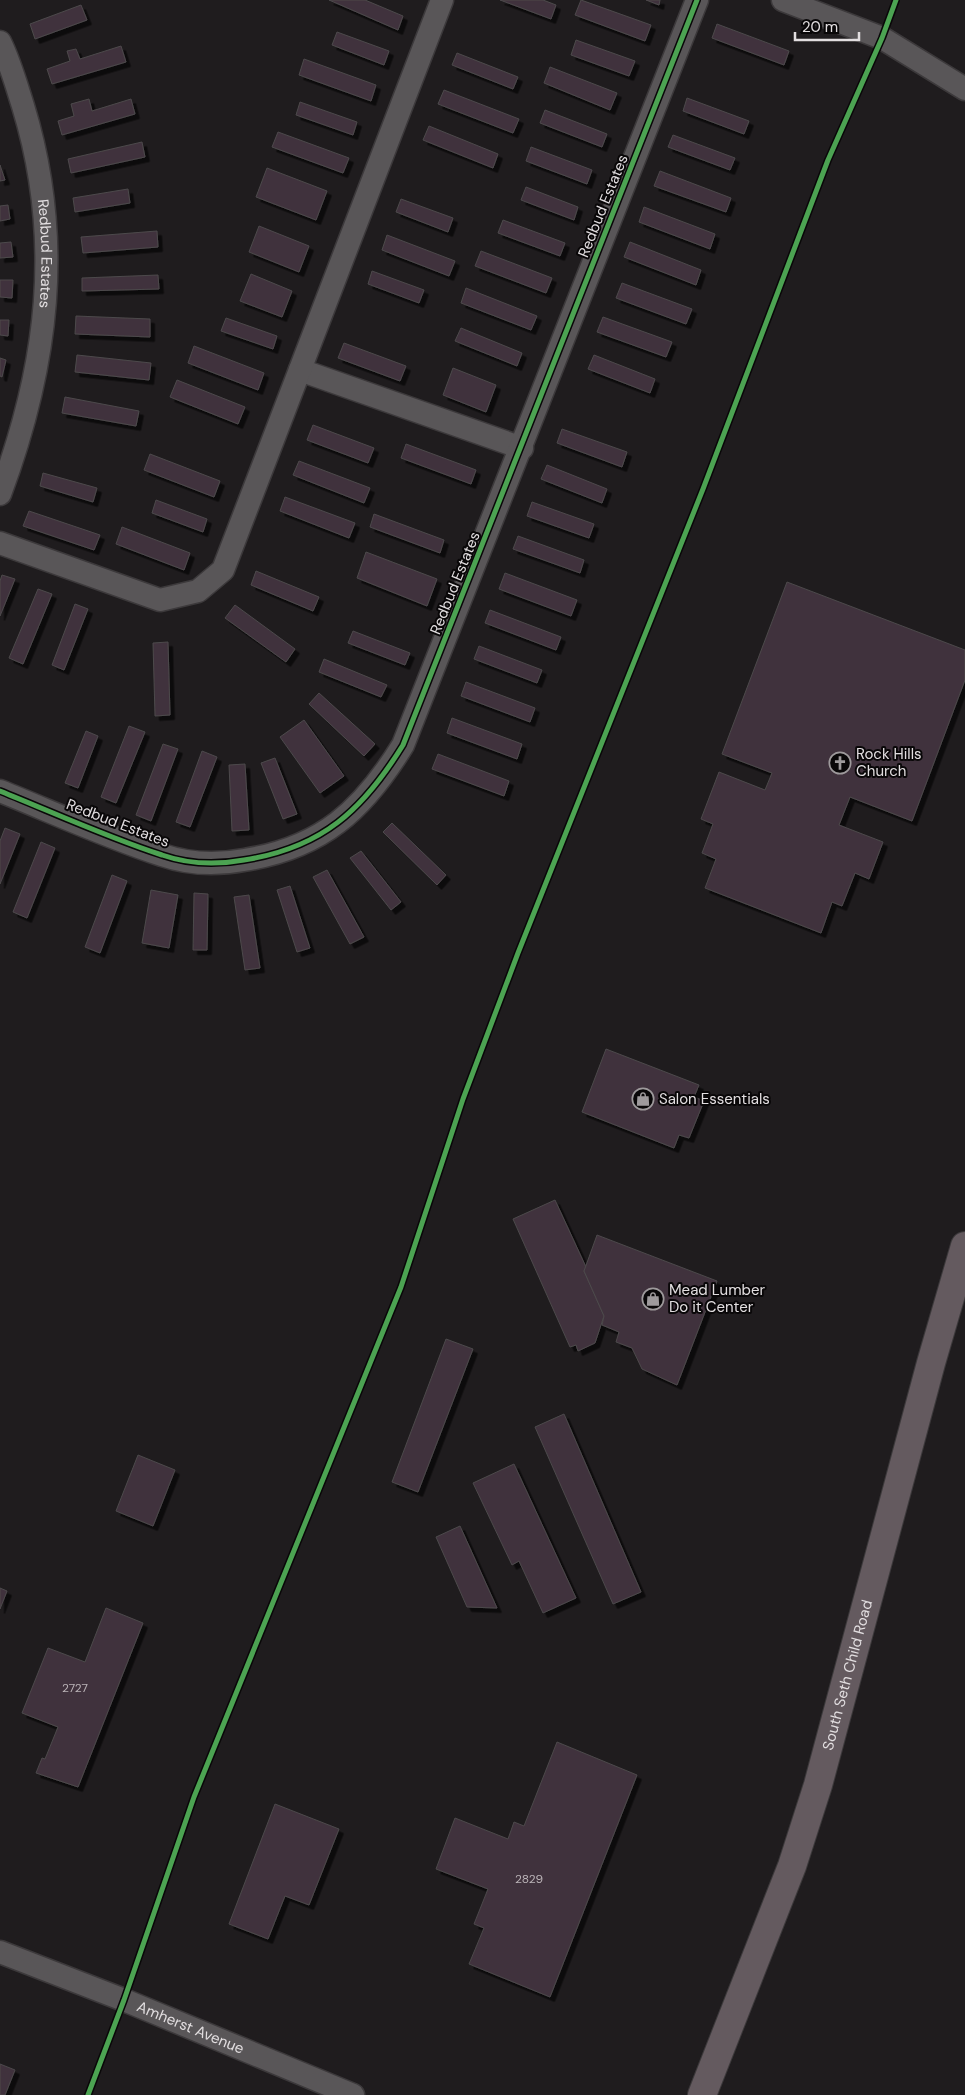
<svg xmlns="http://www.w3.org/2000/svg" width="965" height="2095" viewBox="0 0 965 2095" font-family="'DM Sans',sans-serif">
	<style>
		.building { fill: #41333d; stroke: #4c494b; filter: url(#shadow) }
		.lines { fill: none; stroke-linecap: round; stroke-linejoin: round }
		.minor-casing { stroke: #3c393b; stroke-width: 25 }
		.major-casing { stroke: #3c393b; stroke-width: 30 }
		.minor { stroke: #595658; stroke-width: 22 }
		.major { stroke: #645a5f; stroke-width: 28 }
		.cycleway-casing { stroke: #090708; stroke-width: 8 }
		.cycleway { stroke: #4ca352; stroke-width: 5 }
		.labels { text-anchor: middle; stroke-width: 4; stroke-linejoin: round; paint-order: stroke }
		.number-label { font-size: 12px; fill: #bab3b7 }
		.street-label { font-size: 15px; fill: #e2dee0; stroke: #090708 }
		.poi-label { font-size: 15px; fill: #e2dee0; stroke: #090708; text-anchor: start }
	</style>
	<defs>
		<filter id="shadow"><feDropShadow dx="4.5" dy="4.5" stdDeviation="0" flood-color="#0009"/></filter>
	</defs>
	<rect width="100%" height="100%" fill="#1f1c1e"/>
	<g class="building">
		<path d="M329,0H365L403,16L398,30Z"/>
		<path d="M500,0H543L556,5L551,19Z"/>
		<path d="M581,0L651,25L645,41L575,15Z"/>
		<path d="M646,0H660L659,5Z"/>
		<path d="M81,5L87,20L35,39L30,24Z"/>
		<path d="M717,24L789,51L784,65L712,38Z"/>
		<path d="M337,32L389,51L384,65L332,45Z"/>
		<path d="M576,40L635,61L629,76L571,55Z"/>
		<path d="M121,46L126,62L52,84L47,69L70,61L67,51L76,49L80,59Z"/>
		<path d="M457,53L518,77L513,89L452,65Z"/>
		<path d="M304,59L376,85L371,101L299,75Z"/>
		<path d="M550,67L617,93L610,110L544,83Z"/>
		<path d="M444,90L519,119L513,133L438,104Z"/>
		<path d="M687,98L749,121L744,134L683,111Z"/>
		<path d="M89,99L92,111L131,99L135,114L62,135L58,121L74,116L71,104Z"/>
		<path d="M300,102L357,122L353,135L296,115Z"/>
		<path d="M545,110L607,134L602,147L540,123Z"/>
		<path d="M429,126L498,154L493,168L423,140Z"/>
		<path d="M278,132L349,158L343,173L272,147Z"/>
		<path d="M673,135L735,158L730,170L668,147Z"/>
		<path d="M142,142L145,157L71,173L68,159Z"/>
		<path d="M531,147L592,170L587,184L526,161Z"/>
		<path d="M0,165L5,180L0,181Z"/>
		<path d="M267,168L327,191L316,220L256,197Z"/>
		<path d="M660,171L731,198L726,212L654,186Z"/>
		<path d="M526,187L578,207L574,220L521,200Z"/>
		<path d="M128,189L130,203L75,212L73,198Z"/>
		<path d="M401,199L453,218L448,232L396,212Z"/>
		<path d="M8,205L10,219L0,221V206Z"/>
		<path d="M644,207L715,234L710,249L639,222Z"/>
		<path d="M503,220L565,243L560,256L498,233Z"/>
		<path d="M259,226L309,246L299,272L249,252Z"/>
		<path d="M157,231L158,247L83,253L81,237Z"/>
		<path d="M387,235L455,261L449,276L382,250Z"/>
		<path d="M11,242L13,257L0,258V243Z"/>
		<path d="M630,242L701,270L696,285L624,257Z"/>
		<path d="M481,251L552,278L546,293L475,266Z"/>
		<path d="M372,271L424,290L419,303L368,284Z"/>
		<path d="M251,274L292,291L282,317L240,301Z"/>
		<path d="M158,275L159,289L82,291V278Z"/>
		<path d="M0,280H13L12,298L0,297Z"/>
		<path d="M622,283L692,309L686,324L616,298Z"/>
		<path d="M466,288L537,316L531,330L461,303Z"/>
		<path d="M76,316L150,319V337L75,334Z"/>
		<path d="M603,317L672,342L666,357L597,332Z"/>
		<path d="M226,318L277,336L273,349L221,331Z"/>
		<path d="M0,320H9L8,336L0,335Z"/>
		<path d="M461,328L522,353L517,366L455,341Z"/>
		<path d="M344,343L406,366L400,381L338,358Z"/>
		<path d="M194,346L264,373L258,390L188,363Z"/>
		<path d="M77,355L151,363L149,380L75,372Z"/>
		<path d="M594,355L655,379L650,393L588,369Z"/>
		<path d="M0,358L6,360L2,377L0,376Z"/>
		<path d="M453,368L496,385L486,412L443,395Z"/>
		<path d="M177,380L245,407L238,424L170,397Z"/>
		<path d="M65,397L139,411L136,426L62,413Z"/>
		<path d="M313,425L374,448L368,463L307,440Z"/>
		<path d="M562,429L627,452L622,467L557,443Z"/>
		<path d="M406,444L476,470L471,484L401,458Z"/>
		<path d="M150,454L220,481L214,497L144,470Z"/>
		<path d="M299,461L370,488L364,503L293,475Z"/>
		<path d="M547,465L607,489L602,503L541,479Z"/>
		<path d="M43,473L97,488L93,502L40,486Z"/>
		<path d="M285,497L355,523L349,538L280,511Z"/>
		<path d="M156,500L207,519L203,532L152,513Z"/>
		<path d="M532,502L594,524L589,538L527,516Z"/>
		<path d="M29,511L100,535L94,550L23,526Z"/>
		<path d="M374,514L444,540L440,553L370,527Z"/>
		<path d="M122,527L190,553L184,570L116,544Z"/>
		<path d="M518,536L584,560L580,573L513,549Z"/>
		<path d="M366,552L437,579L427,606L357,578Z"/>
		<path d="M256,571L319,597L313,611L251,585Z"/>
		<path d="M505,573L577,600L571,616L499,589Z"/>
		<path d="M2,575L15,579L0,616V581Z"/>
		<path d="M787,582L965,650V680L912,821L850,797L839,825L883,842L869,879L855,873L842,906L832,902L821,933L705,888L716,859L702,853L713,824L701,819L719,772L765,790L772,773L722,754Z"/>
		<path d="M38,589L52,594L23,664L9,658Z"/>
		<path d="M75,604L88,609L64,670L52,665Z"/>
		<path d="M235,605L295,649L286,662L225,618Z"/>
		<path d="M490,610L561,637L556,650L485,623Z"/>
		<path d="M353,631L410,653L405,665L348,643Z"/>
		<path d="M168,642L170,715L155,716L153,643Z"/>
		<path d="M479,646L542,670L537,683L474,659Z"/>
		<path d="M324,659L387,685L381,697L319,672Z"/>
		<path d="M466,682L535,708L530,722L461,696Z"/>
		<path d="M319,693L375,744L364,756L309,704Z"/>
		<path d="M452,718L522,744L517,759L447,733Z"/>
		<path d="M304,720L344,776L320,793L280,737Z"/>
		<path d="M129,726L145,732L116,803L101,797Z"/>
		<path d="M86,731L98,736L78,788L65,783Z"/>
		<path d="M163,744L178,749L151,821L136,815Z"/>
		<path d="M202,751L217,757L190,827L176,822Z"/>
		<path d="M438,754L509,781L504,796L432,769Z"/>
		<path d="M275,758L297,814L283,819L261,763Z"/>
		<path d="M245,764L249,830L232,831L229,765Z"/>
		<path d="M392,823L446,875L437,885L383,832Z"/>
		<path d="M5,828L20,834L0,884V841Z"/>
		<path d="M41,842L55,848L27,918L13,912Z"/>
		<path d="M361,851L401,902L391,910L350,858Z"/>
		<path d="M327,870L364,937L350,944L313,877Z"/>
		<path d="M112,875L127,881L100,953L85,947Z"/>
		<path d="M290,886L310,948L297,952L277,890Z"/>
		<path d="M151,890L178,895L169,948L142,943Z"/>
		<path d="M194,893L208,894L207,950H193Z"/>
		<path d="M249,895L260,968L245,970L234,897Z"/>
		<path d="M606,1049L699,1085L694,1097L704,1101L689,1138L679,1135L674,1148L582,1112Z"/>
		<path d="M555,1200L586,1267L584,1271L604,1316L595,1343L578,1351L576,1345L570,1347L513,1219Z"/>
		<path d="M597,1235L717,1281L677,1385L642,1369L632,1348L616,1342L619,1332L602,1325L604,1316L584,1271Z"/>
		<path d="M446,1339L473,1349L418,1492L392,1482Z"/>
		<path d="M564,1414L641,1592L613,1604L535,1427Z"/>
		<path d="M138,1455L175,1470L153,1526L116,1511Z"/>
		<path d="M514,1464L576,1598L543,1613L519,1561L512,1565L473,1483Z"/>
		<path d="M460,1526L497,1608L467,1607L436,1537Z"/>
		<path d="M0,1588L7,1591L0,1609Z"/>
		<path d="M106,1608L143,1623L78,1787L36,1773L42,1758L45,1759L58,1727L22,1713L48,1648L85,1662Z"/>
		<path d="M557,1742L637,1775L550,1997L469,1964L484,1928L474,1924L488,1889L436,1869L455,1818L508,1839L514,1822L524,1826Z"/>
		<path d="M275,1804L339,1829L309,1905L285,1896L268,1939L229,1924Z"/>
		<path d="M0,2064L15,2070L5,2095H0Z"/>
	</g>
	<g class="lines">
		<g class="minor-casing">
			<g id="minor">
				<path d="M783,0L882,38L965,89"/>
				<path id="s1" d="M0,42C10,62 16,84 23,106C64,240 48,365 0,494"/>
				<path d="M300,370L522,448"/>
				<path d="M0,543L160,600L198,591L223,570L442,0"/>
				<path d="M0,791C52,812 109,838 162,855C188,864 217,865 244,860C322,848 363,810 403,745L697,0"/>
				<path id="s2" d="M0,1952L124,2000L353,2095"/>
			</g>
		</g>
		<g class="major-casing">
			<g id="major">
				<path id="s3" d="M702,2095L792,1866L818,1785L931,1363L965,1246"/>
			</g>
		</g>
		<use href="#minor" class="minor"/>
		<use href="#major" class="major"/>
		<g class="cycleway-casing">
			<g id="cycleway">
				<path d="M0,791C52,812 109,838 162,855C188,864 217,865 244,860C322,848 363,810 403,745L697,0"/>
				<path d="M88,2095L124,2000L194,1797L401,1287L463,1099L518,953L703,489L828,160L882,38L896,0"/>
			</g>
		</g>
		<use href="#cycleway" class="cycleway"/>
	</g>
	<defs>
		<g id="church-ring" transform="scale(1.125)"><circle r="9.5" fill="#090708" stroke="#9e9a9c" stroke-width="1.5"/><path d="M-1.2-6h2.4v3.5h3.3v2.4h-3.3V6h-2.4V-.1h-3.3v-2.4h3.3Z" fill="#9e9a9c"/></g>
		<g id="shop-ring" transform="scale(1.125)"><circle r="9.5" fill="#090708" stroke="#9e9a9c" stroke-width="1.5"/><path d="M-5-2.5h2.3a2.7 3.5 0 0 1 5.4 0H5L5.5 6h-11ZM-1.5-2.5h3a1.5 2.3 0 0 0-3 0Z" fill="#9e9a9c"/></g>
	</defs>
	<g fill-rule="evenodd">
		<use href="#church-ring" x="840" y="763"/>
		<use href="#shop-ring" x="643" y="1099"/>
		<use href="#shop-ring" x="653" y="1299"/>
	</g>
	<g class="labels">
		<g class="number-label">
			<text x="75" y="1692">2727</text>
			<text x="529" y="1883">2829</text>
		</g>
		<g class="street-label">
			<text transform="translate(603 206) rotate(-68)" y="5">Redbud Estates</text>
			<text dy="5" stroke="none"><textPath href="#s1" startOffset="218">Redbud Estates</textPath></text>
			<text transform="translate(455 583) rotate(-68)" y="5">Redbud Estates</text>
			<text transform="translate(118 823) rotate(21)" y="5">Redbud Estates</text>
			<text dy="5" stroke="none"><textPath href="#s3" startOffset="445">South Seth Child Road</textPath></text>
			<text dy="5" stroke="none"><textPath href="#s2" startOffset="205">Amherst Avenue</textPath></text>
		</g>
		<g class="poi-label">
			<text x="856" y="759">Rock Hills<tspan x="856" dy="17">Church</tspan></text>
			<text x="659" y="1104">Salon Essentials</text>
			<text x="669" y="1295">Mead Lumber<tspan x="669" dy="17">Do it Center</tspan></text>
		</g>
	</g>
	<path d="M795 32v8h64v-8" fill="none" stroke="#e2dee0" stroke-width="2.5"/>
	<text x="802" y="32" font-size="15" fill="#e2dee0" stroke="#090708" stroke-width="4" paint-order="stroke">20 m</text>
</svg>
